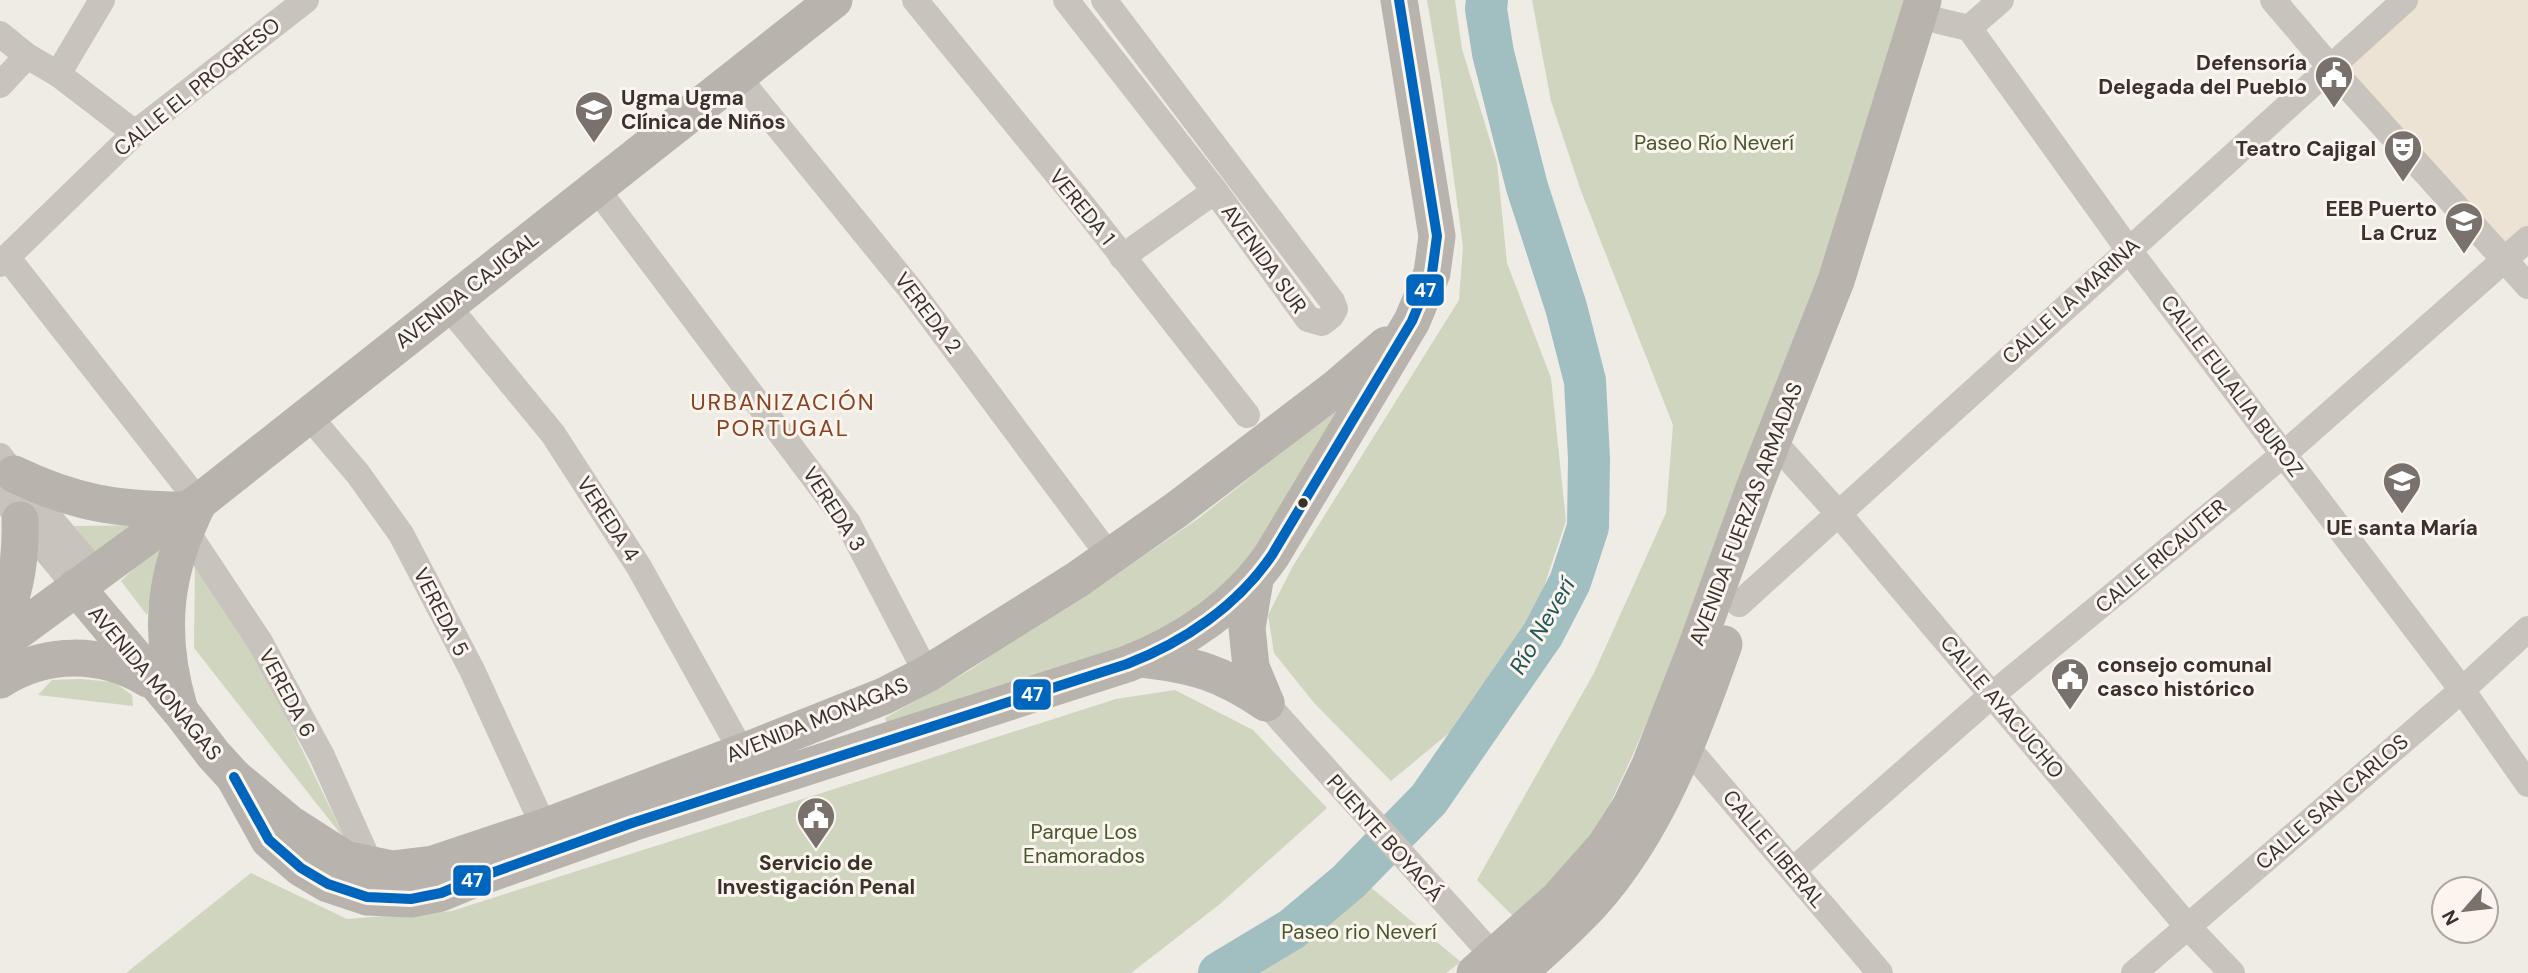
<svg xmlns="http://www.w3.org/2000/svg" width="2528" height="973" viewBox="0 0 2528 973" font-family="'DM Sans',sans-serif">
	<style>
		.green { fill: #cfd5bf }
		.plaza { fill: #ede3d5 }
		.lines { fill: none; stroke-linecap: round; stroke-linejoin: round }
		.river { stroke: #a1bfc0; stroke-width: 42 }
		.street { stroke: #c9c3bd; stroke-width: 26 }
		.secondary { stroke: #b9b3ae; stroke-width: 37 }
		.bus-1-casing { stroke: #fbf5ee; stroke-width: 16 }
		.bus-1 { stroke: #0065bd; stroke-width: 10 }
		.bus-dot { fill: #3a312b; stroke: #fbf5ee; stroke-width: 2.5 }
		.labels { text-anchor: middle; stroke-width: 6; stroke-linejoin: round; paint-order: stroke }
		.poi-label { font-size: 21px; font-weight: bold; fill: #3a312b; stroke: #fbf5ee; text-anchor: end }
		.street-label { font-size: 21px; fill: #3a312b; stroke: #fbf5ee }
		.park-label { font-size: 21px; fill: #47582f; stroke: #fbf5ee }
		.neighbourhood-label { font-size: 23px; letter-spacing: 2px; fill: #894224; stroke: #fbf5ee }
		.water-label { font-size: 23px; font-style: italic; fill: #20555c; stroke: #fbf5ee }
		.line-badge { stroke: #fbf5ee; stroke-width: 2.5 }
		.badge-label { font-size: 19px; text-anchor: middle; font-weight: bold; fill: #fff }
	</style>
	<rect width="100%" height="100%" fill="#efebe5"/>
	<g class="green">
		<path d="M1427,0H1455L1462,49L1497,163L1507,263L1551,378L1566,521L1535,613L1455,728L1391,781L1315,704L1274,653L1268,615L1293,566L1459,300L1463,247L1441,82Z"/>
		<path d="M1532,0H1907L1829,260L1679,648L1634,752L1598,830L1515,918L1477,880L1594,673L1666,513L1673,425L1581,191L1551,101Z"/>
		<path d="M1354,395L1241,578L1142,646L890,730L885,718L972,669L1035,624L1097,588L1199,518Z"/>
		<path d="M139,525L97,554L74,526Z"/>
		<path d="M162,541L147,615L121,581Z"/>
		<path d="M195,562L254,650L346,841L194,648Z"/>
		<path d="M80,679L114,682L132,695L133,706L38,695L52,680Z"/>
		<path d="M1175,690L1253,730L1327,808L1220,904L1131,973H126L251,873L347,919L452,911L1116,699Z"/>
		<path d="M1357,876L1461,962L1446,973H1254L1266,965Z"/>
	</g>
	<path class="plaza" d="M2405,0H2528V239L2504,260L2330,67Z"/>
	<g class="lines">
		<path class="river" d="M1219,973L1292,929L1348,882L1429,799L1543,634L1570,582L1588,527L1589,459L1585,381L1566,307L1527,187L1493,53L1486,9L1487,0"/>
		<g class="street">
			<path d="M915,0L1084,207L1247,415"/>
			<path d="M1066,0L1215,191L1308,319L1322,323L1331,316L1335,309L1332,301L1104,0"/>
			<path d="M2273,0L2330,67L2528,286"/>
			<path d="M1920,12L1939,21L1969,28L2128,249L2462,690L2528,784"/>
			<path d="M1969,28L2001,0"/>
			<path d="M0,34L27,56L58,74L135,133"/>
			<path d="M58,74L102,0"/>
			<path d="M737,76L911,290L1110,557"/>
			<path d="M0,85L27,56"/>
			<path d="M596,188L848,523L927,674"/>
			<path d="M7,257L199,502"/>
			<path d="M1122,257L1215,191"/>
			<path d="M0,264L135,133L306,0"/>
			<path d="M447,305L553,434L639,567L742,752"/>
			<path d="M308,415L358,474L401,534L472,670L544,827"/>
			<path d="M1773,441L1838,513L2188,927L2232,973"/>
			<path d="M0,456L31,496L96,572"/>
			<path d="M0,495L76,587"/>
			<path d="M185,529L260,642L322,756L371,866"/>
			<path d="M1739,604L2405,0"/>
			<path d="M1266,703L1506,970"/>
			<path d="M1674,737L1686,746L1880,973"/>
			<path d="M1793,870L1992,695L2284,454L2528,239"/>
			<path d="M2134,973L2462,690L2528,629"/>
		</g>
		<g class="secondary">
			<path d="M14,474C74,503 118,510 184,510"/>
			<path d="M1255,580L1247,628L1251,667L1266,703"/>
			<path d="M76,587L181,712L213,754L234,777L289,823L345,859L392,869L433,864L544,827L758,746L884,696L927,674L1078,579L1176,510L1336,388L1386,345"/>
			<path d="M0,624C17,592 21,556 20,520"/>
			<path d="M0,644L165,523L199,502L834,0"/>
			<path d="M1142,659C1194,665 1222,673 1266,703"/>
			<path d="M0,680C46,651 101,651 148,679"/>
			<path d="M179,707C157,632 164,571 199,502"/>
			<path d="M234,777L269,840L301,868L328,884L367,897L411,899L441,893L480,877L632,823L1127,664C1184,642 1237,606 1272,555L1412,321L1432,273L1437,236L1399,0"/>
			<path d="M1475,973L1558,899L1605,846L1630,807L1650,765L1694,653L1756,483L1836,281L1923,0"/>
			<path d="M1518,973C1543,951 1568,929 1591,904C1657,831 1692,735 1724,644"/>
		</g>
		<g class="bus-1-casing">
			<path id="bus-1" d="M234,777L269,840L301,868L328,884L367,897L411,899L441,893L480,877L632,823L1127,664C1184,642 1237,606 1272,555L1412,321L1432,273L1437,236L1399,0"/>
		</g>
		<use href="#bus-1" class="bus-1"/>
	</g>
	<defs>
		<g id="civic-pin" transform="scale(2.0125)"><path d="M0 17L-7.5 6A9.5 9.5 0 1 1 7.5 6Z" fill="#79726c" stroke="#fbf5ee"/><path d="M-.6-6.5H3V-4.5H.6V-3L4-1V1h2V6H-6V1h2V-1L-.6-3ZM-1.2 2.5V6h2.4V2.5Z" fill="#fff"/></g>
		<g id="university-pin" transform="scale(2.0125)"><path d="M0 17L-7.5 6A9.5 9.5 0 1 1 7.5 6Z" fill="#79726c" stroke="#fbf5ee"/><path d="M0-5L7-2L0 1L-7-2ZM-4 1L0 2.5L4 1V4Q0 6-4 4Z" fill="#fff"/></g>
		<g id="theatre-pin" transform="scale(2.0125)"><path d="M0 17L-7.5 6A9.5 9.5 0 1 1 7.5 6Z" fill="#79726c" stroke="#fbf5ee"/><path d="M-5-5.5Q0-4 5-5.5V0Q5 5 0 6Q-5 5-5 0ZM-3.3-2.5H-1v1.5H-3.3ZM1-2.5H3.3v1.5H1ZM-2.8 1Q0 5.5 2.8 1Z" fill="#fff"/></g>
		<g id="school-pin" transform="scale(2.0125)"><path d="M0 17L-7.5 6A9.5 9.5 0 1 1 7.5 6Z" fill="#79726c" stroke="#fbf5ee"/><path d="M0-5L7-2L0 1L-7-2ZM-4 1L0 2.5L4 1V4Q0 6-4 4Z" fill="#fff"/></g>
	</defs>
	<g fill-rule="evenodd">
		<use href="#civic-pin" x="2334" y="75"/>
		<use href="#university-pin" x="594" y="110"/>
		<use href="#theatre-pin" x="2403" y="149"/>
		<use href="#school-pin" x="2464" y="221"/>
		<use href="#school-pin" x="2402" y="481"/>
		<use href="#civic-pin" x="2070" y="677"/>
		<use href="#civic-pin" x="816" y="816"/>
	</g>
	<circle class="bus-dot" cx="1303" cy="503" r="6"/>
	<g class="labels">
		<g class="poi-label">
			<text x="2307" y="70">Defensoría<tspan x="2307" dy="24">Delegada del Pueblo</tspan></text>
			<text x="621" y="105" text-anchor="start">Ugma Ugma<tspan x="621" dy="24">Clínica de Niños</tspan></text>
			<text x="2376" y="156">Teatro Cajigal</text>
			<text x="2437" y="216">EEB Puerto<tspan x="2437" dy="24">La Cruz</tspan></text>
			<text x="2402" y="535" text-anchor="middle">UE santa María</text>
			<text x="2097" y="672" text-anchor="start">consejo comunal<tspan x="2097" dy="24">casco histórico</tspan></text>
			<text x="816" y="870" text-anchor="middle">Servicio de<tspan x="816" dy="24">Investigación Penal</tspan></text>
		</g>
		<g class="street-label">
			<text transform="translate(197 87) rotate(-39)" y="7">CALLE EL PROGRESO</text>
			<text transform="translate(1082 207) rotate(51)" y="7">VEREDA 1</text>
			<text transform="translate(1264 259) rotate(54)" y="7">AVENIDA SUR</text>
			<text transform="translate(467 290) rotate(-38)" y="7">AVENIDA CAJIGAL</text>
			<text transform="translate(2071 301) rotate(-42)" y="7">CALLE LA MARINA</text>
			<text transform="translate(928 313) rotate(53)" y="7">VEREDA 2</text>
			<text transform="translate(2232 386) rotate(53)" y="7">CALLE EULALIA BUROZ</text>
			<text transform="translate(834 509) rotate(57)" y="7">VEREDA 3</text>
			<text transform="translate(1746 514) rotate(-69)" y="7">AVENIDA FUERZAS ARMADAS</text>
			<text transform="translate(608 519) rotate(57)" y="7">VEREDA 4</text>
			<text transform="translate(2161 556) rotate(-40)" y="7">CALLE RICAUTER</text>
			<text transform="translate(441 612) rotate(63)" y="7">VEREDA 5</text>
			<text transform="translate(155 683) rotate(50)" y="7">AVENIDA MONAGAS</text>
			<text transform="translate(287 693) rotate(62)" y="7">VEREDA 6</text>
			<text transform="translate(2002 707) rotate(50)" y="7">CALLE AYACUCHO</text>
			<text transform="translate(817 720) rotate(-22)" y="7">AVENIDA MONAGAS</text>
			<text transform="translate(2332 802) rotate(-41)" y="7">CALLE SAN CARLOS</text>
			<text transform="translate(1385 838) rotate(48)" y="7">PUENTE BOYACÁ</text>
			<text transform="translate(1774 849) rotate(50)" y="7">CALLE LIBERAL</text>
		</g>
		<g class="park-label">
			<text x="1714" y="150">Paseo Río Neverí</text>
			<text x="1084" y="839">Parque Los<tspan x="1084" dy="24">Enamorados</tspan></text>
			<text x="1359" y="939">Paseo rio Neverí</text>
		</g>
		<g class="neighbourhood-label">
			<text x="783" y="410">URBANIZACIÓN<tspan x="783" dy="26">PORTUGAL</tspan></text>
		</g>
		<g class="water-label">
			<text transform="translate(1542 626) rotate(-60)" y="8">Río Neverí</text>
		</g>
	</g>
	<g class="line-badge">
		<rect x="1405" y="273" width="40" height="34" rx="7" fill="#0065bd"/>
		<rect x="1012" y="678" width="40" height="33" rx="7" fill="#0065bd"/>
		<rect x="452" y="864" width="40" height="33" rx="7" fill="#0065bd"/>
	</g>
	<g class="badge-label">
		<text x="1425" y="297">47</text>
		<text x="1032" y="701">47</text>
		<text x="472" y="887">47</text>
	</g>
	<g transform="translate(2465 910) rotate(242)"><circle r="33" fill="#fbf5ee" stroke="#aea7a0" stroke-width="2"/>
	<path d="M0-5L12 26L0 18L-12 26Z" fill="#79726c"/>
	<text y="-10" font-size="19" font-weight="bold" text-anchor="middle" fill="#3a312b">N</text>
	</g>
</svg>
